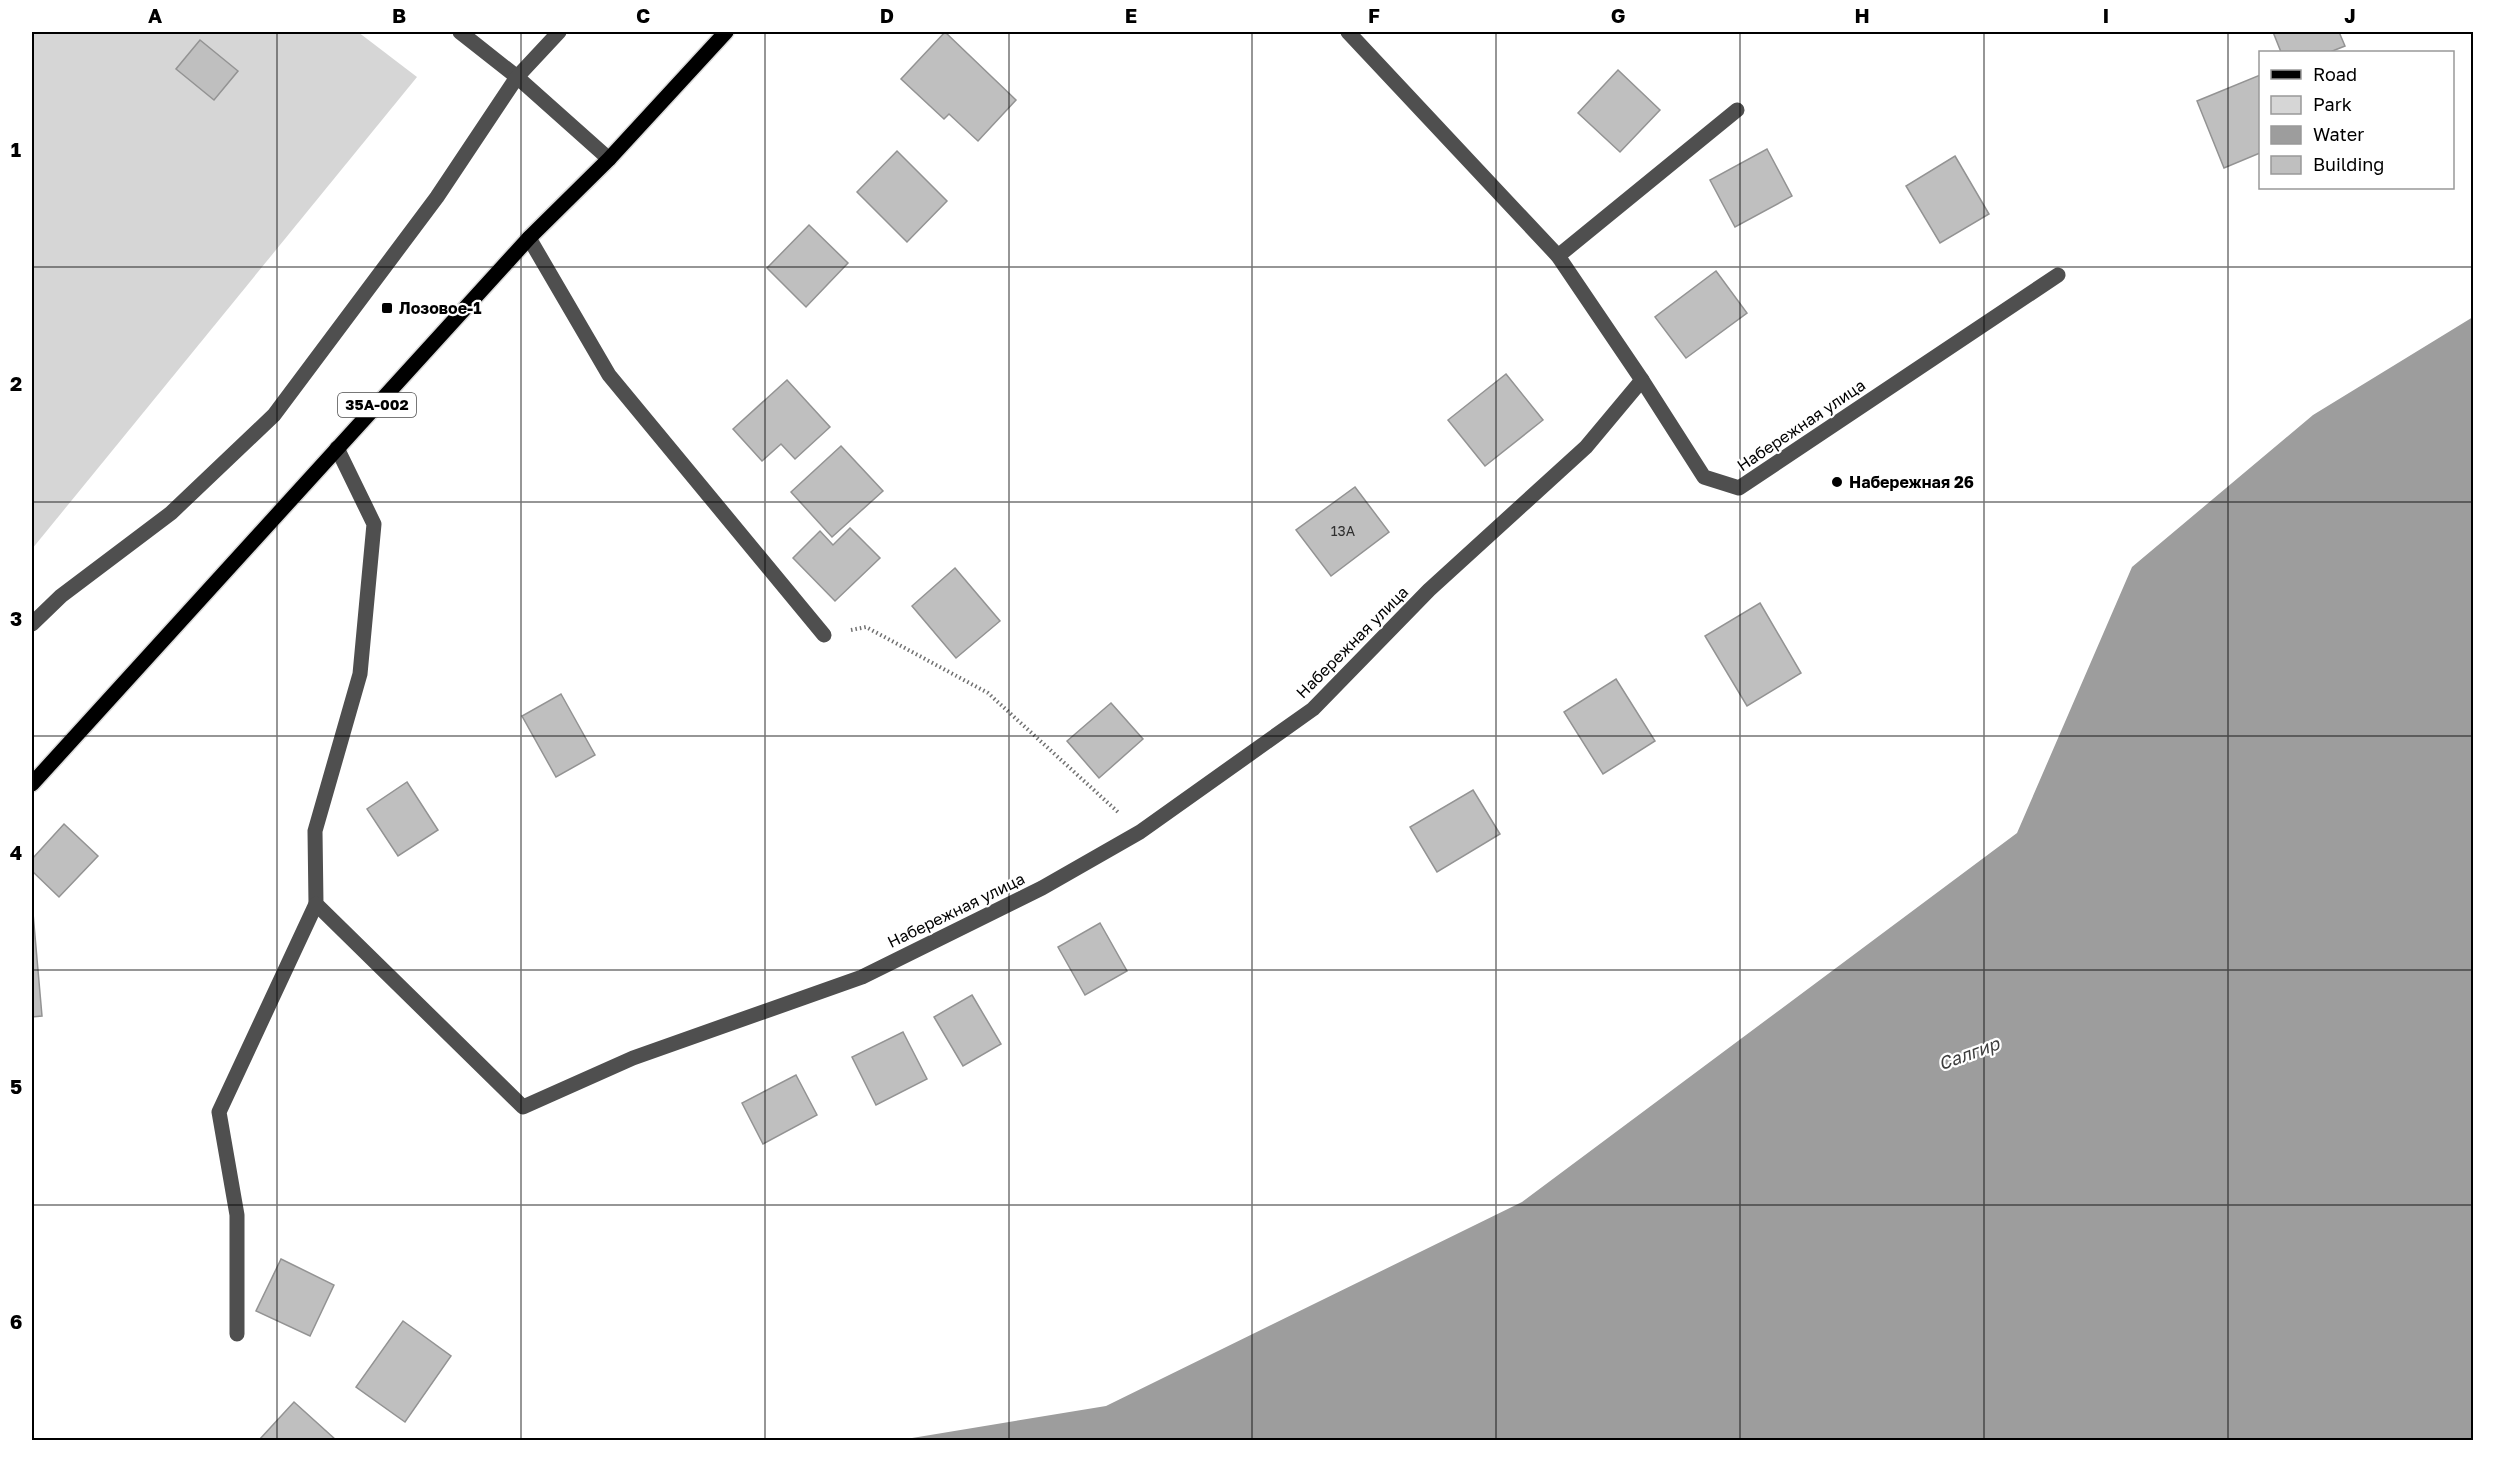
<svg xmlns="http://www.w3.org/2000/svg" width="2505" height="1472" viewBox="0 0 2505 1472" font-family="'Golos Text',sans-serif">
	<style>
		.green { fill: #d6d6d6 }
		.water { fill: #9d9d9d }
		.building { fill: #bfbfbf; stroke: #939393; stroke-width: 1.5 }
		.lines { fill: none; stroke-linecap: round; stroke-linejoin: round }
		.major-casing { stroke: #dbdbdb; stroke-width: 18 }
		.path { stroke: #717171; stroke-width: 4; stroke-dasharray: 1.5 3; stroke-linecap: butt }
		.minor { stroke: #4f4f4f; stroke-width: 15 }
		.major { stroke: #000; stroke-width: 15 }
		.grid { fill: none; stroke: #000; stroke-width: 1.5; stroke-opacity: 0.55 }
		.poi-dot { fill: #000; stroke: #fff; stroke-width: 2 }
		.labels { text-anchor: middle; stroke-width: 4.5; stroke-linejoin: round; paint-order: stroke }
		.number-label { font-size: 14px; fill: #303030 }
		.shield { fill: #fff; stroke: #4c4c4c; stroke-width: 1.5 }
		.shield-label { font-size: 15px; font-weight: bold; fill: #000 }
		.poi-label { font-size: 16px; font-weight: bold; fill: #000; stroke: #fff; text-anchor: start }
		.street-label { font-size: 16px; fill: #000; stroke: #fff }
		.water-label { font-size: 18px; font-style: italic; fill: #3e3e3e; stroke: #fff }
		.neatline { fill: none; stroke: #000; stroke-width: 2 }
		.grid-label { font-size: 20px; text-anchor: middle; font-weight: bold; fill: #000 }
	</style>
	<rect width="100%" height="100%" fill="#fff"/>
	<path class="green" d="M32,32H358L417,77L32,549Z"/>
	<path class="water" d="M2473,317V1440H900L1106,1406L1522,1202L2017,833L2132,567L2313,415Z"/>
	<g class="building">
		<path d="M945,32L1016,100L978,141L949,114L944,119L901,79Z"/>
		<path d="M2273,32H2339L2345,46L2330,52H2281Z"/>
		<path d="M200,40L238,71L214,100L176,69Z"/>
		<path d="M1618,70L1660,110L1620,152L1578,113Z"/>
		<path d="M2260,75V153L2224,168L2197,101Z"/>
		<path d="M1767,149L1792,196L1735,227L1710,180Z"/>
		<path d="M897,151L947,201L907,242L857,192Z"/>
		<path d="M1955,156L1989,214L1940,243L1906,186Z"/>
		<path d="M809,225L848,263L806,307L767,268Z"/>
		<path d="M1716,271L1747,313L1686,358L1655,317Z"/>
		<path d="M1506,374L1543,420L1485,466L1448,420Z"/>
		<path d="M787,380L830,427L795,459L781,444L762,461L733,429Z"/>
		<path d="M841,446L883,491L832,537L791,492Z"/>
		<path d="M1355,487L1389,532L1331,576L1296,530Z"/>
		<path d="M850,528L880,558L835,601L793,558L820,531L833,545Z"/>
		<path d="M955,568L1000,621L956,658L912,606Z"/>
		<path d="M1760,603L1801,673L1747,706L1705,636Z"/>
		<path d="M1616,679L1655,741L1603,774L1564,712Z"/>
		<path d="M561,694L595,755L556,777L522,716Z"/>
		<path d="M1111,703L1143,739L1099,778L1067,741Z"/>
		<path d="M407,782L438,830L398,856L367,809Z"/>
		<path d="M1473,790L1500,834L1437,872L1410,827Z"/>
		<path d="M64,824L98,856L59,897L32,871V859Z"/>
		<path d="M33,913L42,1016L32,1017V914Z"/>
		<path d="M1100,923L1127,971L1085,995L1058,947Z"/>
		<path d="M972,995L1001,1044L963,1066L934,1017Z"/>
		<path d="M903,1032L927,1079L876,1105L852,1057Z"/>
		<path d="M796,1075L817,1115L763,1144L742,1103Z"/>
		<path d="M281,1259L334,1285L310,1336L256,1311Z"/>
		<path d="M403,1321L451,1356L405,1422L356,1387Z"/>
		<path d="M294,1402L336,1440H259Z"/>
	</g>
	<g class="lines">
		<g class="major-casing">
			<path id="major" d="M32,784L529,238L609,159L726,32"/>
		</g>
		<path class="path" d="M851,630L866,627L988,693L1119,813"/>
		<g class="minor">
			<path d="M460,32L517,77L609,159"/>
			<path d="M1348,32L1558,256L1642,380"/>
			<path d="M529,238L609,375L824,635"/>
			<path d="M1558,256L1737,110"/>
			<path d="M337,448L374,524L360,674L315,831L316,904L523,1107L633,1058L862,977L1042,888L1140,832L1313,709L1429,590L1586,447L1642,380L1704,477L1739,488L2058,275"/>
			<path d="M32,624L61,596L171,513L274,415L437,197L517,77L559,32"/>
			<path d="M237,1334V1215L219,1112L316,904"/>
		</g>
		<use href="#major" class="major"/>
	</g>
	<path class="grid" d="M277,32V1440M521,32V1440M765,32V1440M1009,32V1440M1252,32V1440M1496,32V1440M1740,32V1440M1984,32V1440M2228,32V1440M32,267H2474M32,502H2474M32,736H2474M32,970H2474M32,1205H2474"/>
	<g class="poi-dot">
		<rect x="381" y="302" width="12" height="12" rx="3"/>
		<circle cx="1837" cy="482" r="6"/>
	</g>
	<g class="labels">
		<g class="number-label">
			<text x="1343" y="536">13А</text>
		</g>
		<rect class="shield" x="338" y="393" width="78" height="24" rx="4.5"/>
		<g class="shield-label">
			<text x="377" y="410">35А-002</text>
		</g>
		<g class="poi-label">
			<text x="399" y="314">Лозовое-1</text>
			<text x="1849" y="488">Набережная 26</text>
		</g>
		<g class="street-label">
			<text transform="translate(1801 425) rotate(-34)" y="6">Набережная улица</text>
			<text transform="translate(1352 642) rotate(-45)" y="6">Набережная улица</text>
			<text transform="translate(956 910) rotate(-26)" y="6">Набережная улица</text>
		</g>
		<g class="water-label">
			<text transform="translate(1969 1054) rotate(-20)" y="6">Салгир</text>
		</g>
	</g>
	<rect width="2505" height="1472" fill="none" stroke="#ffffff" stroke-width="66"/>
	<rect x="2259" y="51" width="195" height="138" fill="#ffffff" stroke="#999999" stroke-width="1.5"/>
	<rect x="2271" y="70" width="30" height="9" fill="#000000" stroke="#999999" stroke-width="1.5"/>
	<text x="2313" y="81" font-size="18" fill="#000000">Road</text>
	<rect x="2271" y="96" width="30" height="18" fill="#d6d6d6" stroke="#999999" stroke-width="1.5"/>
	<text x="2313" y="111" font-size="18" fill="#000000">Park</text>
	<rect x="2271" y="126" width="30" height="18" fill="#9d9d9d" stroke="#999999" stroke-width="1.5"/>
	<text x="2313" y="141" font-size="18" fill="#000000">Water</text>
	<rect x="2271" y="156" width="30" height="18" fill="#bfbfbf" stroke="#999999" stroke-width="1.5"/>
	<text x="2313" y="171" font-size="18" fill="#000000">Building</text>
	<rect x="33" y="33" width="2439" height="1406" class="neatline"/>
	<g class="grid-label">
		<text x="155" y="23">A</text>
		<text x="399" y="23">B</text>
		<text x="643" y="23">C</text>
		<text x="887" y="23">D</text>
		<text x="1131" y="23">E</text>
		<text x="1374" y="23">F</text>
		<text x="1618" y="23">G</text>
		<text x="1862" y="23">H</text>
		<text x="2106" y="23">I</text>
		<text x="2350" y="23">J</text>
		<text x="16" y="157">1</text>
		<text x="16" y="391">2</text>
		<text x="16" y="626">3</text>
		<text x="16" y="860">4</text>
		<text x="16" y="1094">5</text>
		<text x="16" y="1329">6</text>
	</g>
</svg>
